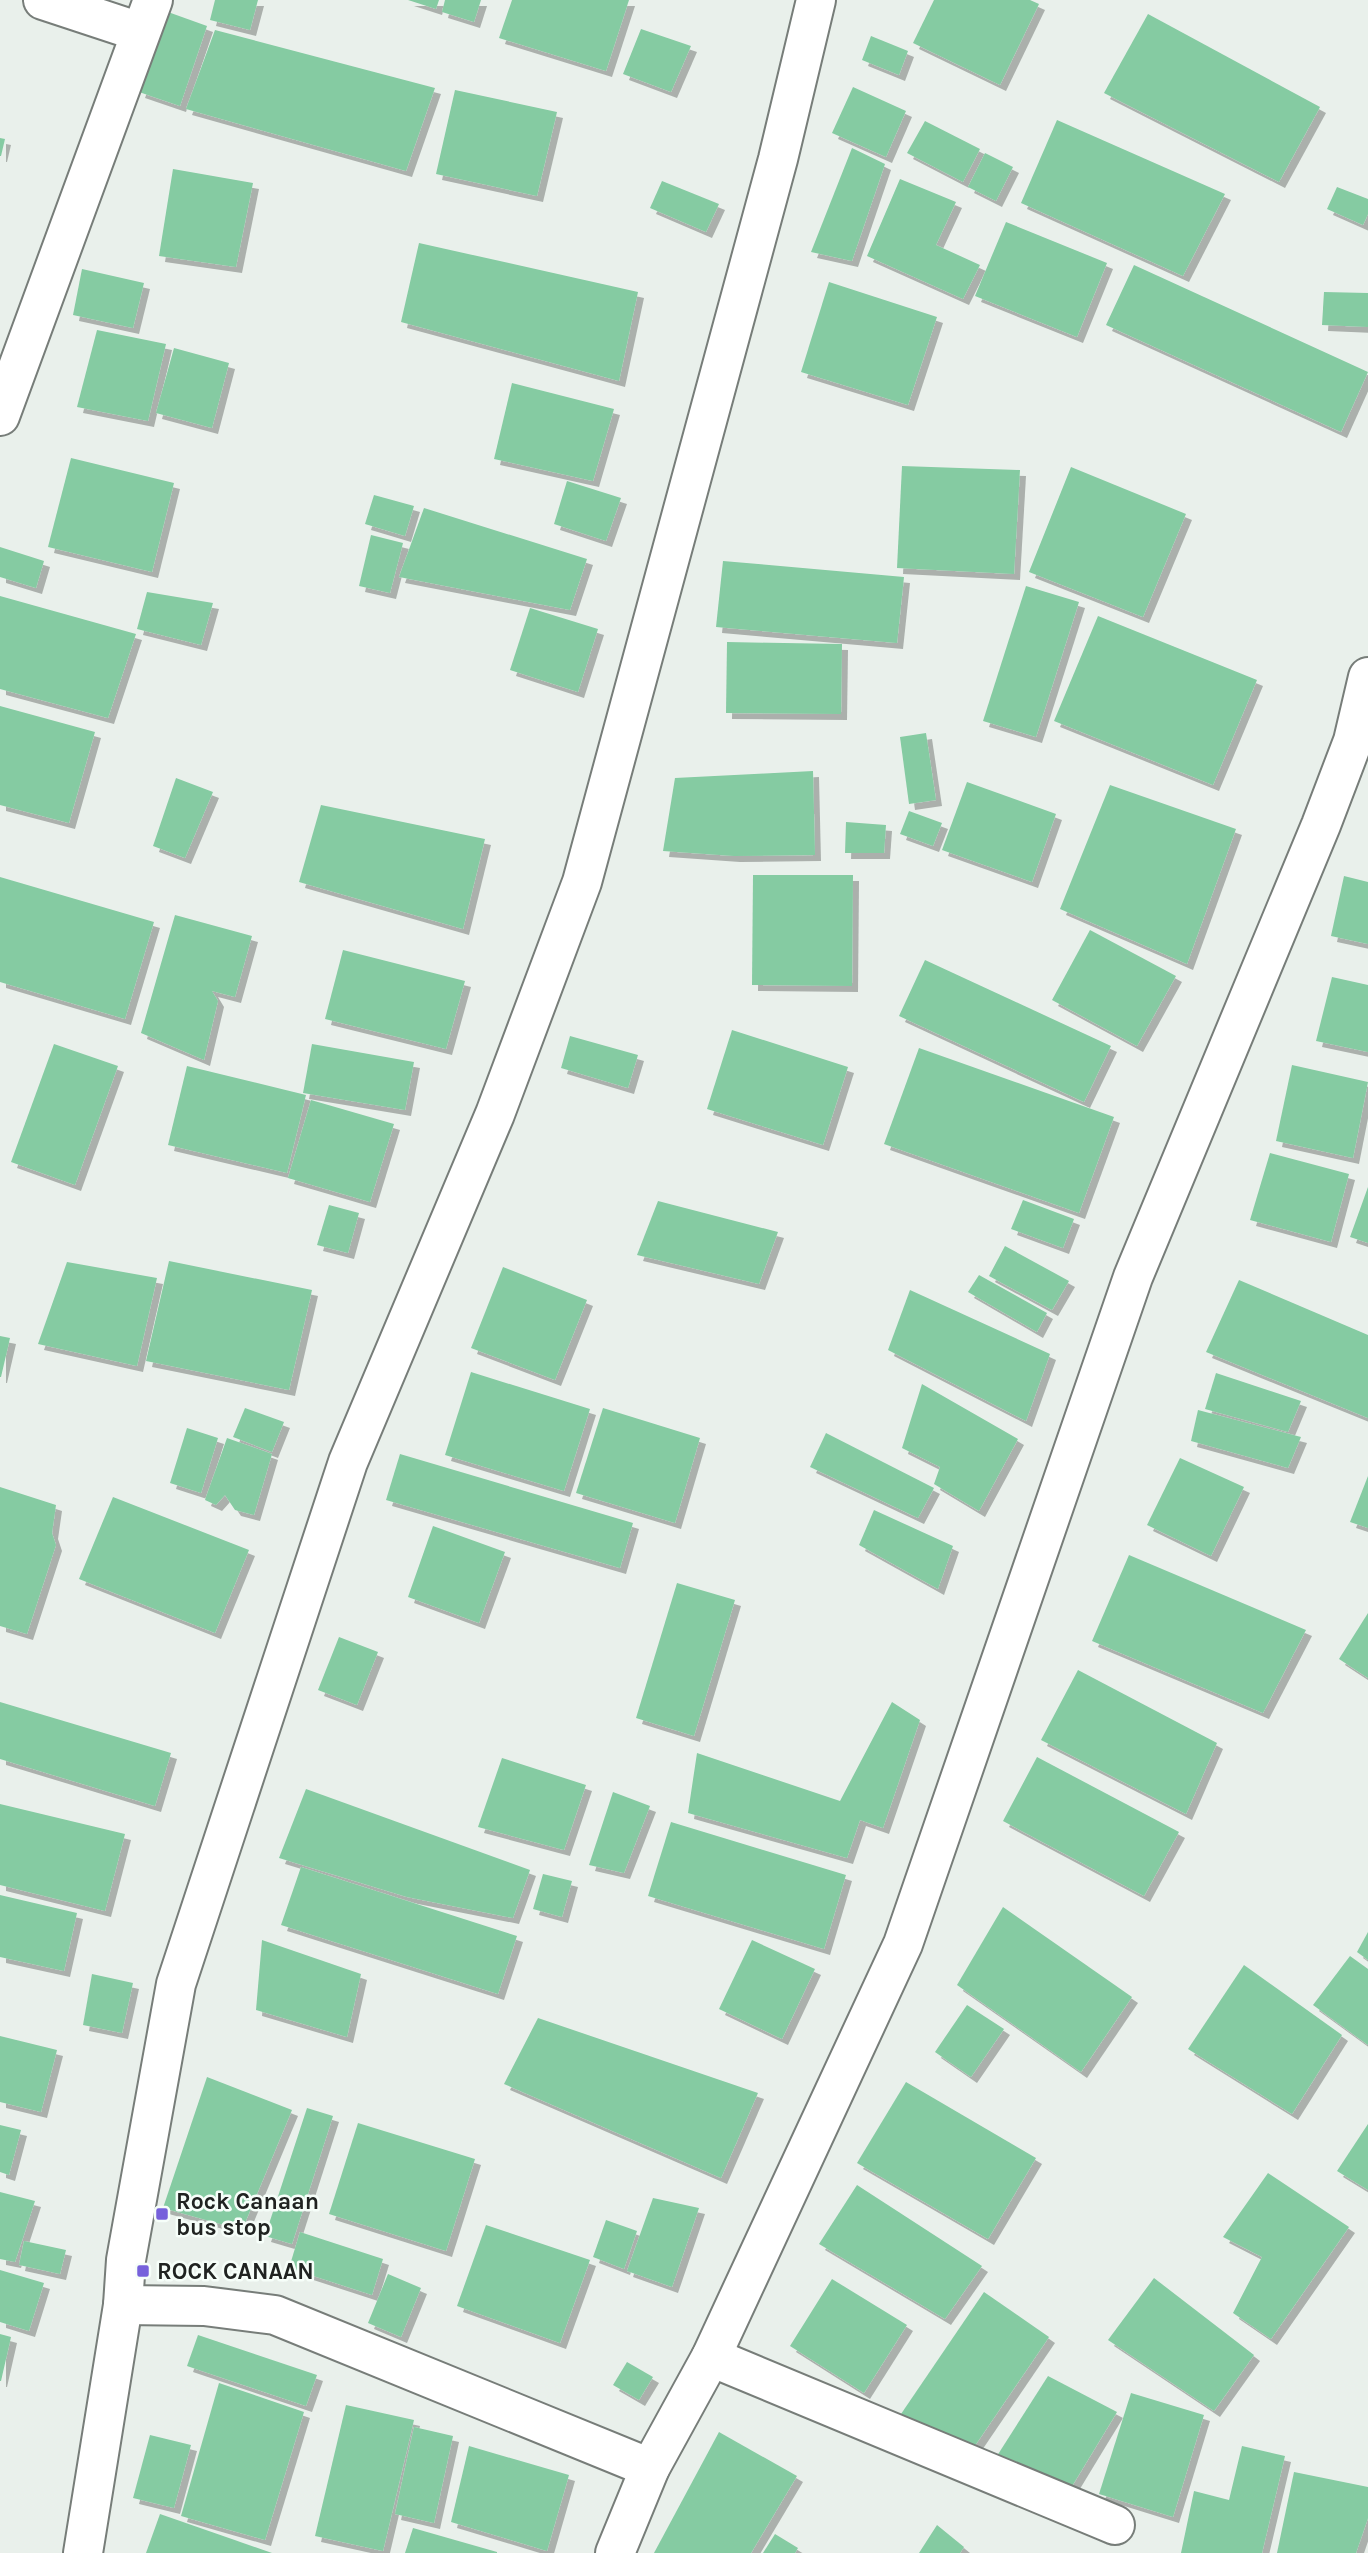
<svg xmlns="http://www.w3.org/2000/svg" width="1368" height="2553" viewBox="0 0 1368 2553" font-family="Karla,sans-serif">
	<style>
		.building { fill: #85cba2; filter: url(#shadow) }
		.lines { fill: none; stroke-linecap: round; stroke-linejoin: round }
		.minor-casing { stroke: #777d79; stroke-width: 42 }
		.minor { stroke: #fff; stroke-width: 38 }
		.poi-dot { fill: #7661db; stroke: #f6fef9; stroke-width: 2.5 }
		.labels { text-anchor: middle; stroke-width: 5; stroke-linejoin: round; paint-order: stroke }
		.poi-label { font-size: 23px; font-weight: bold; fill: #202321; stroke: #f6fef9; text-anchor: start }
	</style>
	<defs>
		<filter id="shadow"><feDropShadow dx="6" dy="6" stdDeviation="0" flood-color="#0004"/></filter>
	</defs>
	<rect width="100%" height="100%" fill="#e9f0eb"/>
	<g class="building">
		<path d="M215,0H258L250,30L210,20Z"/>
		<path d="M408,0H439L436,9Z"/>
		<path d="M445,0H481L474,22L442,12Z"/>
		<path d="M512,0H629L606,71L499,38Z"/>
		<path d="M934,0H1030L1039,4L1000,85L913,43Z"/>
		<path d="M168,12L207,26L180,106L139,92Z"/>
		<path d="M1148,14L1320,107L1279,182L1104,93Z"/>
		<path d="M641,29L691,46L671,92L623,74Z"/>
		<path d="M215,30L435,88L406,171L186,109Z"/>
		<path d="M871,36L908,51L899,75L862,60Z"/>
		<path d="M853,87L906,111L886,157L832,133Z"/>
		<path d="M455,90L557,112L537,196L436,174Z"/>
		<path d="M1057,120L1225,194L1183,276L1021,203Z"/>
		<path d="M925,121L980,149L963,182L907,153Z"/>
		<path d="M0,138L5,139L1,156H0Z"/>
		<path d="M852,148L885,164L852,261L811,252Z"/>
		<path d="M985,153L1013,167L996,201L968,187Z"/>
		<path d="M173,169L253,183L236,267L159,256Z"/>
		<path d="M900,179L956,202L936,245L980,265L963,299L867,256Z"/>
		<path d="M662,181L719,204L706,232L650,208Z"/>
		<path d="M1337,187L1368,199V214L1363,225L1327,209Z"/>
		<path d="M1006,222L1107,263L1077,337L975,296Z"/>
		<path d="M419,243L638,292L619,381L401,322Z"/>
		<path d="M1134,265L1368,372L1341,432L1106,325Z"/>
		<path d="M82,269L144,283L133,328L73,315Z"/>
		<path d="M829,282L937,317L908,405L801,372Z"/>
		<path d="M1324,292L1368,293V327L1322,325Z"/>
		<path d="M97,330L166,344L148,421L77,407Z"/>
		<path d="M174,348L229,363L212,428L156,413Z"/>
		<path d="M512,383L614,409L593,481L494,459Z"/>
		<path d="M71,458L174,483L152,572L48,547Z"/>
		<path d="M902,466L1020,470L1014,574L897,568Z"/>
		<path d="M1071,467L1186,514L1143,617L1029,572Z"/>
		<path d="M567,481L621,498L606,541L554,524Z"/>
		<path d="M374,495L414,506L405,536L365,524Z"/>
		<path d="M424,508L587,559L570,610L399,577Z"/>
		<path d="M371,535L403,543L390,593L359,586Z"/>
		<path d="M0,547L44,561L36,588L0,577Z"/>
		<path d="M723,561L904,577L897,643L716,627Z"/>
		<path d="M1026,586L1079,602L1036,737L983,721Z"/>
		<path d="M147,592L213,603L201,645L137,629Z"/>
		<path d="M0,596L136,634L108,718L0,689Z"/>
		<path d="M530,608L598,629L578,692L510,670Z"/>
		<path d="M1098,616L1257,680L1213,785L1054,721Z"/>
		<path d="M727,642L842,644L841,714L726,713Z"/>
		<path d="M0,706L95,732L69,823L0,805Z"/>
		<path d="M926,733L936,800L909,804L900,737Z"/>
		<path d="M813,771L815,855L734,856L663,851L675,778Z"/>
		<path d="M176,778L213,792L185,858L153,846Z"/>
		<path d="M967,782L1056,814L1032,882L942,850Z"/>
		<path d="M1110,785L1236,829L1187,964L1060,909Z"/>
		<path d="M321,805L485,839L463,929L299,882Z"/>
		<path d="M909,811L942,823L933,846L900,834Z"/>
		<path d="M846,822L886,825L884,853H845Z"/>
		<path d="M753,875H853L852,986L752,985Z"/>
		<path d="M1344,876L1368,882V944L1331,936Z"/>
		<path d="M0,877L154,922L125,1019L0,982Z"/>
		<path d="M175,915L252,936L235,997L212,991L218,1001L204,1060L141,1033Z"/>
		<path d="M1090,930L1176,976L1137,1046L1052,1000Z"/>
		<path d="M343,950L465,981L446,1049L325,1019Z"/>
		<path d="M925,960L1111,1046L1084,1102L899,1016Z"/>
		<path d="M1332,977L1368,985V1052L1316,1041Z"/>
		<path d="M732,1030L848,1067L823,1145L707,1109Z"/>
		<path d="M570,1036L638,1055L628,1088L561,1068Z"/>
		<path d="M54,1044L118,1066L75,1185L11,1162Z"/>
		<path d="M312,1044L414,1062L405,1110L303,1093Z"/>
		<path d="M919,1048L1114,1117L1079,1213L884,1144Z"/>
		<path d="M1292,1065L1368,1082L1353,1158L1276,1141Z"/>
		<path d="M187,1066L306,1095L287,1173L168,1145Z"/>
		<path d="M311,1100L394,1124L370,1202L288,1178Z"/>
		<path d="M1270,1153L1349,1174L1331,1242L1250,1220Z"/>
		<path d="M1368,1187V1243L1350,1237Z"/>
		<path d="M1023,1200L1074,1219L1063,1248L1011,1229Z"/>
		<path d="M658,1201L778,1232L759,1284L637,1255Z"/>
		<path d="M329,1205L359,1213L348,1253L317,1245Z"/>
		<path d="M1005,1246L1069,1281L1052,1310L989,1276Z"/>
		<path d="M169,1261L312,1290L289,1390L146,1361Z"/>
		<path d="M67,1262L157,1278L137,1366L38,1344Z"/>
		<path d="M503,1267L587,1300L555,1380L471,1348Z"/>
		<path d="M979,1275L1047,1313L1037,1332L968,1292Z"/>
		<path d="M1239,1280L1368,1335V1418L1206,1352Z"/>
		<path d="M910,1290L1050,1354L1026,1421L888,1350Z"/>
		<path d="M0,1336L10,1338L1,1377H0Z"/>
		<path d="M471,1372L590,1409L564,1491L445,1455Z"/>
		<path d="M1216,1373L1301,1401L1288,1432L1205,1409Z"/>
		<path d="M922,1384L1018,1439L979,1511L934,1484L940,1467L902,1448Z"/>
		<path d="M245,1408L284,1422L272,1452L233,1437Z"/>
		<path d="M603,1408L700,1438L675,1523L576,1493Z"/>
		<path d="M1198,1410L1301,1437L1288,1468L1191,1441Z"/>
		<path d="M187,1428L218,1438L201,1493L170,1483Z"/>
		<path d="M826,1433L934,1488L918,1518L810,1467Z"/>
		<path d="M227,1438L272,1454L254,1515L235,1510L225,1495L216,1505L205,1500Z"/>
		<path d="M400,1454L633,1523L620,1568L386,1500Z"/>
		<path d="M1180,1458L1244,1487L1211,1556L1147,1525Z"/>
		<path d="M1368,1476V1528L1350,1522Z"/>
		<path d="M0,1487L56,1505L52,1533L56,1545L27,1634L0,1626Z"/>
		<path d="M113,1497L249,1550L215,1633L79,1579Z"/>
		<path d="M874,1510L953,1546L938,1589L859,1545Z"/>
		<path d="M433,1526L505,1552L479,1623L408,1597Z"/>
		<path d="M1129,1555L1306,1630L1263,1713L1092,1641Z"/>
		<path d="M677,1583L735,1600L694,1736L636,1718Z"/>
		<path d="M1368,1613V1678L1339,1659Z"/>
		<path d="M339,1637L378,1652L357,1705L318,1690Z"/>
		<path d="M1078,1670L1217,1743L1186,1814L1041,1740Z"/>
		<path d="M0,1702L171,1753L155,1806L0,1759Z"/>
		<path d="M892,1702L920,1720L883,1828L860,1820L847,1858L688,1813L697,1753L840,1801Z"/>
		<path d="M1037,1757L1179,1832L1144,1896L1003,1821Z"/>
		<path d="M502,1758L586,1785L564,1850L478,1827Z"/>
		<path d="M306,1789L530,1870L513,1918L407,1897L279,1858Z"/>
		<path d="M613,1792L650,1806L624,1873L589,1865Z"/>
		<path d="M0,1804L125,1834L105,1911L0,1885Z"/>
		<path d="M671,1822L846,1875L824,1949L648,1896Z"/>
		<path d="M301,1867L517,1936L498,1994L281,1925Z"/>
		<path d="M543,1874L572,1881L562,1917L533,1909Z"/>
		<path d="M0,1895L77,1913L64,1971L0,1957Z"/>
		<path d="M1003,1907L1132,1997L1081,2072L957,1985Z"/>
		<path d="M1368,1932V1960L1357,1952Z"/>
		<path d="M262,1940L361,1974L347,2037L256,2010Z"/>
		<path d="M752,1940L815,1969L782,2039L719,2009Z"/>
		<path d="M1350,1956L1368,1969V2045L1313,2005Z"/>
		<path d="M1244,1965L1342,2035L1292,2114L1188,2049Z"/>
		<path d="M92,1974L133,1983L122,2033L83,2025Z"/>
		<path d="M967,2005L1004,2029L971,2077L935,2052Z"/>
		<path d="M538,2018L758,2093L721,2178L504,2084Z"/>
		<path d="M0,2036L57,2050L41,2112L0,2102Z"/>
		<path d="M207,2077L292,2110L242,2230L163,2208Z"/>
		<path d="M906,2082L1036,2158L988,2239L857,2163Z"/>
		<path d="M307,2108L333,2116L292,2244L265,2236Z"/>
		<path d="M358,2123L475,2159L446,2251L329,2214Z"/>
		<path d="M1368,2124V2190L1337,2171Z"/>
		<path d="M0,2125L21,2130L9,2175L0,2172Z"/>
		<path d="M1268,2173L1349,2227L1271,2339L1233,2313L1262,2257L1223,2237Z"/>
		<path d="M857,2185L982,2266L945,2319L819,2244Z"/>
		<path d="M0,2192L35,2201L15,2262L0,2259Z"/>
		<path d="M653,2198L699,2208L672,2287L627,2271Z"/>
		<path d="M606,2220L637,2231L624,2269L593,2257Z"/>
		<path d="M486,2225L590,2260L560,2343L457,2306Z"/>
		<path d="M300,2232L383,2259L372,2295L289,2268Z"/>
		<path d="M24,2241L66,2250L60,2274L19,2265Z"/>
		<path d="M0,2270L44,2283L29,2331L0,2322Z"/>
		<path d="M388,2274L421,2288L401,2337L368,2323Z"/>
		<path d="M1154,2278L1254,2355L1214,2411L1108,2340Z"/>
		<path d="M832,2279L907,2325L864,2393L790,2346Z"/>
		<path d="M984,2292L1049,2337L972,2450L901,2414Z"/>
		<path d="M0,2334L11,2337L1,2381H0Z"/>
		<path d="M198,2335L317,2375L306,2406L187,2366Z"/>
		<path d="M627,2362L653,2377L639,2400L613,2385Z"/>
		<path d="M1048,2376L1117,2412L1066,2496L995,2459Z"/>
		<path d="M219,2383L304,2412L265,2540L181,2516Z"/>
		<path d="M1131,2393L1204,2415L1173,2517L1099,2494Z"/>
		<path d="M346,2405L414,2420L383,2551L315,2536Z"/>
		<path d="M414,2427L453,2436L434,2523L395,2514Z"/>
		<path d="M719,2432L797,2476L751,2553H654Z"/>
		<path d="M150,2435L191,2445L174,2508L133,2498Z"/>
		<path d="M469,2446L569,2475L547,2551L451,2522Z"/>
		<path d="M1242,2446L1285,2456L1262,2553H1181L1194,2491L1229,2500Z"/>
		<path d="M1294,2472L1368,2487V2518L1356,2553H1277Z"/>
		<path d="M160,2514L272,2553H146Z"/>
		<path d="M937,2525L964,2547L960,2553H919Z"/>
		<path d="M413,2528L497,2552V2553H405Z"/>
		<path d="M775,2534L798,2548L795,2553H763Z"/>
	</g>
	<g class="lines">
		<g class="minor-casing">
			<g id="minor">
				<path d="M43,0L140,32"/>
				<path d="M0,416L153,0"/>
				<path d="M123,2305L204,2306L275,2315L650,2468"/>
				<path d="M711,2357L1115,2525"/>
				<path d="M83,2553L123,2305L126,2260L176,1984L348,1462L495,1114L582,882L778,159L816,0"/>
				<path d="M615,2553L650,2468L711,2357L903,1944L1133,1277L1321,825L1353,741L1368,677"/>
			</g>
		</g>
		<use href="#minor" class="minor"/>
	</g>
	<g class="poi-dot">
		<rect x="155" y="2207" width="14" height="14" rx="3.5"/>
		<rect x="136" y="2264" width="14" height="14" rx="3.5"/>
	</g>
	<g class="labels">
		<g class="poi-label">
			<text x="176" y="2209">Rock Canaan<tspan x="176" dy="26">bus stop</tspan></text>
			<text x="157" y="2279">ROCK CANAAN</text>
		</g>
	</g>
</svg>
